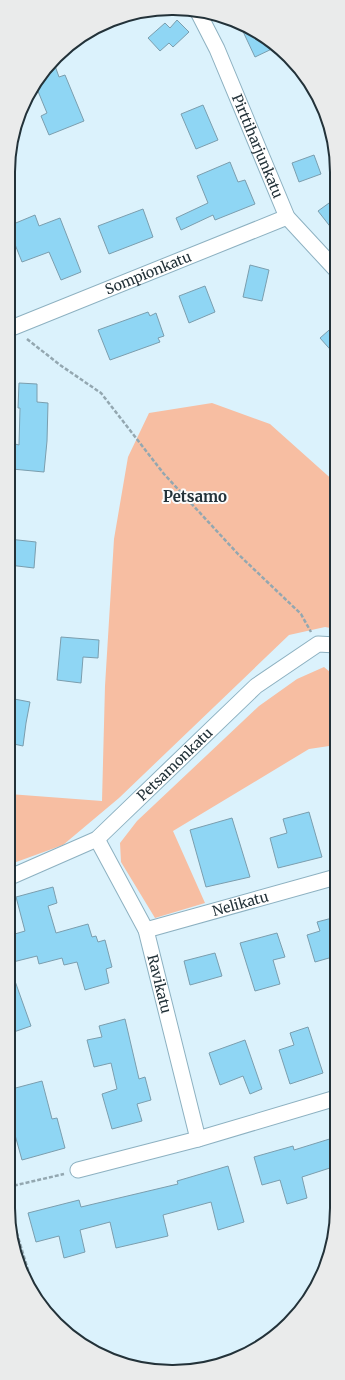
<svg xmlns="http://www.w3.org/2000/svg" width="345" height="1380" viewBox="0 0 345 1380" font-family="Merriweather,serif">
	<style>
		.green { fill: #f7bea2 }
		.building { fill: #8fd6f4; stroke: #7b9eae }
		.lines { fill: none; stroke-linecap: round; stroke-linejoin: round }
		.minor-casing { stroke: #8db1c1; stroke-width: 17 }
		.path { stroke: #93a7b0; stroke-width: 2.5; stroke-dasharray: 4 2; stroke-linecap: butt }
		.minor { stroke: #fff; stroke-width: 15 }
		.labels { text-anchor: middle; stroke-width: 4; stroke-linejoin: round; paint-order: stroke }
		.street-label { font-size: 14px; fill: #233239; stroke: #fbfbfb }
		.neighbourhood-label { font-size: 15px; font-weight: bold; fill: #233239; stroke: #fbfbfb }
		.rim { fill: none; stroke: #233239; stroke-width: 2 }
	</style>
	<rect width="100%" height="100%" fill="#dbf2fc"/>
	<g class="green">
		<path d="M212,403L270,424L336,483V629L325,627L289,635L119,798L63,845L8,865L9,794L102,801L105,686L114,539L128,457L149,413Z"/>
		<path d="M324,667L336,677V745L309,749L173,831L205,903L155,918L121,862L120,843L137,821L259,706L297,679Z"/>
	</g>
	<g class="building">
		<path d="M177,20L189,32L173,47L169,43L160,51L148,38L165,23L170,28Z"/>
		<path d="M239,23L245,25L276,47L255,57Z"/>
		<path d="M54,63L59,77L65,75L84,121L49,135L41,116L47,113L35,84Z"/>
		<path d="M203,105L218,140L196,149L181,114Z"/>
		<path d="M314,155L321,174L299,182L292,163Z"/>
		<path d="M230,162L238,182L245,180L255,204L215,220L213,215L181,230L176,218L208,203L197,176Z"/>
		<path d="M336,198V234L318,211Z"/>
		<path d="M143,209L153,237L109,254L98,226Z"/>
		<path d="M35,215L39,226L60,218L81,272L61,280L49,252L22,262L12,237L15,235L11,225Z"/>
		<path d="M250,265L269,270L262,301L243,297Z"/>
		<path d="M205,286L215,312L189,323L179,296Z"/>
		<path d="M148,312L150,316L156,313L164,336L158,338L160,342L110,360L98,330Z"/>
		<path d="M336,324V356L320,338Z"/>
		<path d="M19,383L37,384V402L48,403L47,441L44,472L12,469L15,444L19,445L20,408H18Z"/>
		<path d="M9,539L36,542L34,568L9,565Z"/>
		<path d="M61,637L99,640L98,658L83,657L81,683L57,680Z"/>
		<path d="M9,698L30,702L26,723L23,746L9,743Z"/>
		<path d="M309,812L322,857L278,868L270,838L287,833L283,819Z"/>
		<path d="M232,818L250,877L206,887L190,830Z"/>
		<path d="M53,887L57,903L48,906L56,933L88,924L92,937L96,936L98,942L105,940L112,967L106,969L109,983L85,990L77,962L64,965L62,958L39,964L37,956L13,962L8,944V936L25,931L16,897Z"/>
		<path d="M336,917V956L315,962L307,935L320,931L317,922Z"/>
		<path d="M277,933L285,957L273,960L280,984L255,991L240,943Z"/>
		<path d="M215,953L222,976L190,985L184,961Z"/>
		<path d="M10,967L31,1026L8,1034V968Z"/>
		<path d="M125,1019L139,1079L145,1077L151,1100L137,1104L142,1121L112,1129L102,1094L117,1089L111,1063L94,1067L87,1040L102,1037L99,1026Z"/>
		<path d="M308,1027L323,1073L290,1084L279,1050L294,1045L290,1033Z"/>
		<path d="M245,1040L262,1089L250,1094L243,1076L220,1085L209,1053Z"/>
		<path d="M42,1081L52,1119L57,1118L65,1148L22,1160L8,1110V1090Z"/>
		<path d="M336,1137V1166L302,1177L307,1198L287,1204L280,1180L262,1185L254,1157L293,1146L294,1150Z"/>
		<path d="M228,1166L244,1222L218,1230L211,1202L163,1215L168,1236L116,1248L110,1222L80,1230L85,1252L64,1258L59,1236L36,1242L28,1213L79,1200L81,1207L178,1184L177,1181Z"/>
	</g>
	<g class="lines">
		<g class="minor-casing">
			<g id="minor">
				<path id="s1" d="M197,10L217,49L287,217L336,270"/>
				<path id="s2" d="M9,329L287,217"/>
				<path id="s3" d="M97,839L146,930L198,1139"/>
				<path id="s4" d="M8,878L97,839L256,686L318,644L336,645"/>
				<path id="s5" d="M146,930L336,877"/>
				<path d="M78,1170L198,1139L336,1098"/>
			</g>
		</g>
		<g class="path">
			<path d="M27,339L60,365L101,393L164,474L238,554L301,614L311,632"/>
			<path d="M8,1187L64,1174"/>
			<path d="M8,1204L35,1293"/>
		</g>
		<use href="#minor" class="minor"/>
	</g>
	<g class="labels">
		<g class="street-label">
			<text dy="5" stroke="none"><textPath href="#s1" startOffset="149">Pirttiharjunkatu</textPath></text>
			<text dy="5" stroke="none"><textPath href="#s2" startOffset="150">Sompionkatu</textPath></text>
			<text dy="5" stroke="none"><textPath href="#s4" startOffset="205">Petsamonkatu</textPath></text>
			<text dy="5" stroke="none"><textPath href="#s5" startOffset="98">Nelikatu</textPath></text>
			<text dy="5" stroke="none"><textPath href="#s3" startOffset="159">Ravikatu</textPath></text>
		</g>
		<g class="neighbourhood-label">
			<text x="195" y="502">Petsamo</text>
		</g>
	</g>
	<path d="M0 0H345V1380H0ZM172 15H173A157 157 0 0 1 330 172V1208A157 157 0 0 1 173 1365H172A157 157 0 0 1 15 1208V172A157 157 0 0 1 172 15Z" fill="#eaebeb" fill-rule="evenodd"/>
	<path class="rim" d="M172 15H173A157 157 0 0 1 330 172V1208A157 157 0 0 1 173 1365H172A157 157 0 0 1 15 1208V172A157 157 0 0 1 172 15Z"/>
</svg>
